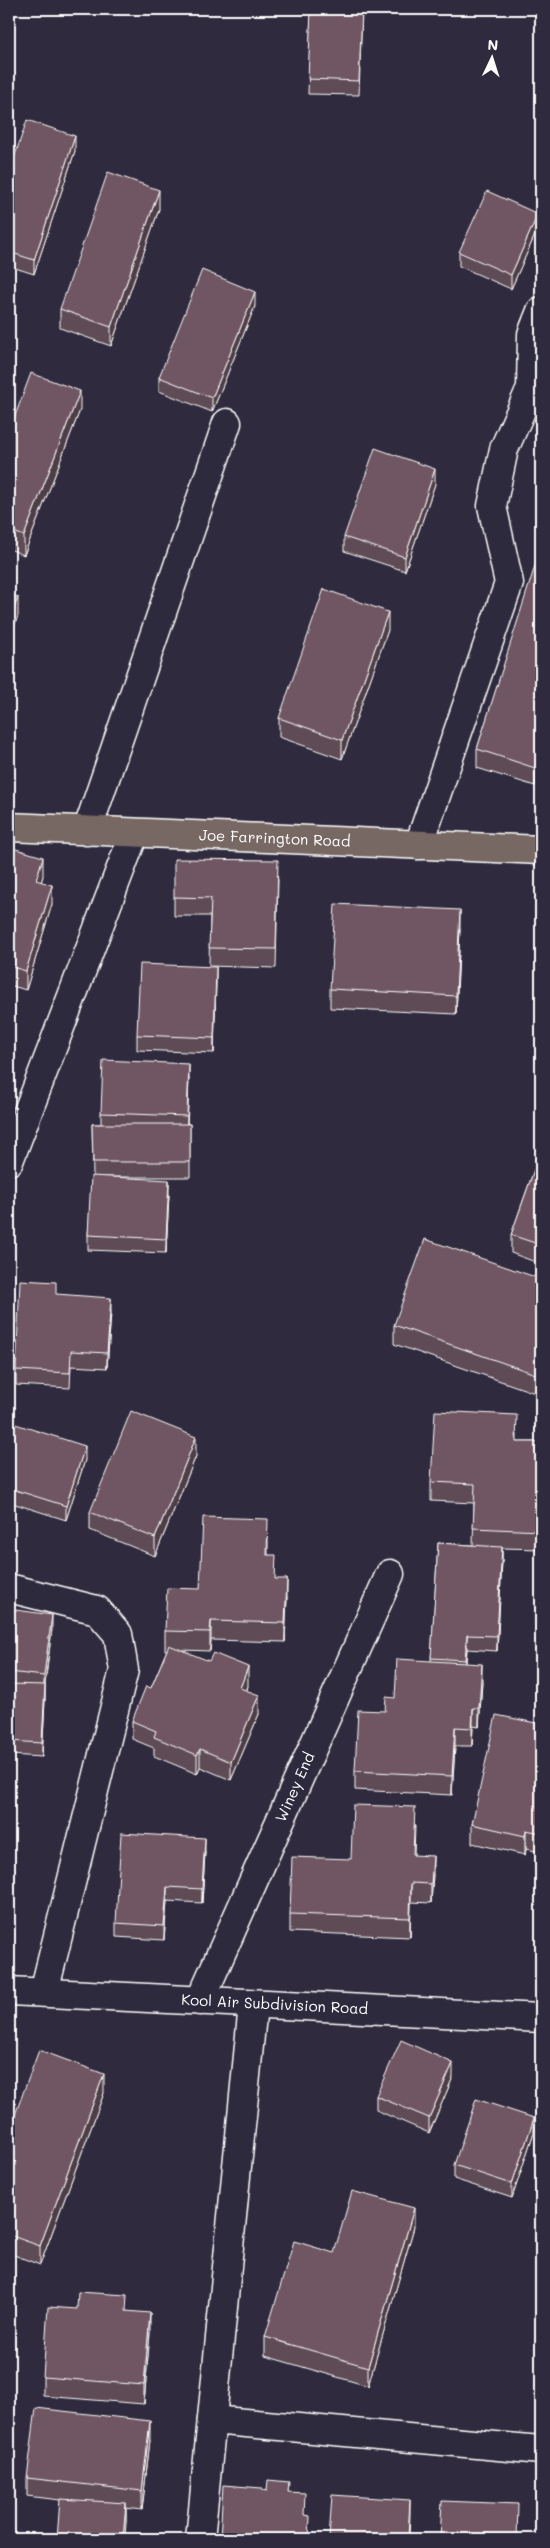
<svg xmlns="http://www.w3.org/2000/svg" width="550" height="2548" viewBox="0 0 550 2548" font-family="Mali,sans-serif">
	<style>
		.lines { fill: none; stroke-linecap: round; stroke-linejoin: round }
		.minor-casing { stroke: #fff; stroke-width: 31 }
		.major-casing { stroke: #fff; stroke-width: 31 }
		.minor { stroke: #2f2a3d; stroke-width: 28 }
		.major { stroke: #776864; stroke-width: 28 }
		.wall { fill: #5f4b54; stroke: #fff }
		.shaded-wall { fill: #4e3d45; stroke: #fff }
		.building { fill: #6f5762; stroke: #fff }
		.labels { text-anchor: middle; stroke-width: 4.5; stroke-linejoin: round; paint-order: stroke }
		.street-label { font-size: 15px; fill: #fff; stroke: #2f2a3d }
	</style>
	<rect width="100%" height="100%" fill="#2f2a3d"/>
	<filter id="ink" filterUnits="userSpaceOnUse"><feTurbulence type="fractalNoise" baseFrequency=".02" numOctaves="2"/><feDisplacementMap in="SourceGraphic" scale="10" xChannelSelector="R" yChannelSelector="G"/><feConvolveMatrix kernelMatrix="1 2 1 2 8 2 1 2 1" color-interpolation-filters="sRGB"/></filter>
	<g filter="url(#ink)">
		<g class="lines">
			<g class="minor-casing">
				<g id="minor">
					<path d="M87,831L227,423"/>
					<path d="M419,845L509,583L492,506L504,449L531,388L532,334L541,311"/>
					<path d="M9,1161L134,834"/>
					<path d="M9,1588L97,1610L118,1634L124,1670L44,1992"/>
					<path id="s1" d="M9,1991L541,2018"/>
					<path id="s2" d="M200,2001L390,1574"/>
					<path d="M212,2420L541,2450"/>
					<path d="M200,2539L253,2005"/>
				</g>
			</g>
			<g class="major-casing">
				<g id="major">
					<path id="s3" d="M9,827L541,850"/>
				</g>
			</g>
			<use href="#minor" class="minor"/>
			<use href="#major" class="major"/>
		</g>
		<g class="wall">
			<path d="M311,9H362L359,95L308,94Z"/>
			<path d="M75,151L34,274L9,266V173Z"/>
			<path d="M159,209L111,346L60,328V309Z"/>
			<path d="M538,228L511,289L459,266V252Z"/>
			<path d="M255,306L212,412L159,391V377Z"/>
			<path d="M80,410L24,555L9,549V432Z"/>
			<path d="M435,484L405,571L344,551V537Z"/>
			<path d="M541,551V768L535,786L477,768V749Z"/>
			<path d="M388,630L342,759L279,737V718Z"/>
			<path d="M9,847L43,876L41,882L52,904L26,990L9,985Z"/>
			<path d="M278,879L276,968L209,966L210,916H174V897Z"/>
			<path d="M460,929L456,1014L330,1008V989Z"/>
			<path d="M216,981L214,1053L137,1050V1035Z"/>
			<path d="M189,1078L187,1124H190V1177H104L169,1194L166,1253L88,1250V1235L93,1176L92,1124H101V1113Z"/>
			<path d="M541,1150V1264L511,1253V1235Z"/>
			<path d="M541,1279V1395L394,1344V1325Z"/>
			<path d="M111,1312L107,1368L71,1366L70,1388L16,1385V1370Z"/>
			<path d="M9,1422L85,1460L66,1520L9,1502Z"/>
			<path d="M517,1434V1442H541V1549L502,1548V1561L497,1651L467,1649L466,1663L482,1682L479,1727L473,1726L472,1746H455L452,1795L355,1790V1771L385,1711L395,1698L431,1661L438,1543L473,1545L474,1503L431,1501V1482Z"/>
			<path d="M196,1456L155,1556L90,1530V1512Z"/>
			<path d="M268,1538V1555L275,1579L287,1597L285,1642L211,1640L210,1651L182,1650L248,1686L247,1690L259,1714L231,1780L200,1767L197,1774L154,1756V1748L132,1739V1721L151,1688L167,1650H165V1631L200,1589Z"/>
			<path d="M9,1609L52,1629L45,1685V1700L42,1757L9,1755Z"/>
			<path d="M541,1724V1852L526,1849L525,1855L472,1843V1824Z"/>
			<path d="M415,1826L414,1855L433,1874L431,1903L411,1902L410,1937L290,1932V1914L351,1859Z"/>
			<path d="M205,1852L202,1903L167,1901L164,1940L116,1937V1923Z"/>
			<path d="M453,2077L429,2133L376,2110V2096Z"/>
			<path d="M104,2093L40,2265L9,2253V2131Z"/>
			<path d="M534,2132L512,2198L454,2179V2165Z"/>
			<path d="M414,2227L368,2386L265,2356V2337L334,2253Z"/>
			<path d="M77,2309L127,2311L150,2332L144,2404L43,2396V2377Z"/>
			<path d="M150,2440L142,2510L126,2508V2522L60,2500L27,2496V2478Z"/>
		</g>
		<g class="shaded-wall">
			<path d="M75,136V151L34,274V260Z"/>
			<path d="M159,190V209L111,346V327Z"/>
			<path d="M538,214V228L511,289V275Z"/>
			<path d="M255,292V306L212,412V398Z"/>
			<path d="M80,391V410L24,555V536Z"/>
			<path d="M435,469V484L405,571V557Z"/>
			<path d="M18,597V616L9,640V621Z"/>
			<path d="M388,612V630L342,759V740Z"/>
			<path d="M541,749V768L535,786V768Z"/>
			<path d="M43,857V876L36,899V880Z"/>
			<path d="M52,885V904L26,990V971Z"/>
			<path d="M460,910V929L456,1014V996Z"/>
			<path d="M216,967V981L214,1053V1038Z"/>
			<path d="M189,1064V1078L187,1131V1116Z"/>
			<path d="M169,1180V1194L166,1253V1239Z"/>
			<path d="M111,1298V1312L107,1368V1353Z"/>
			<path d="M196,1437V1456L155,1556V1538Z"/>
			<path d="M85,1446V1460L66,1520V1506Z"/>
			<path d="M502,1547V1561L497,1651V1636Z"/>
			<path d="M287,1579V1597L285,1642V1623Z"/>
			<path d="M52,1615V1629L44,1690V1676Z"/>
			<path d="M211,1621V1640L210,1651V1632Z"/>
			<path d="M467,1635V1649L465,1674V1660Z"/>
			<path d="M482,1664V1682L479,1727V1708Z"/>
			<path d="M248,1667V1686L240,1706V1688Z"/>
			<path d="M45,1685V1700L42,1757V1743Z"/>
			<path d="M259,1695V1714L231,1780V1762Z"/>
			<path d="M473,1708V1726L472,1746V1728Z"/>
			<path d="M455,1727V1746L452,1795V1776Z"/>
			<path d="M200,1749V1767L197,1774V1755Z"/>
			<path d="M526,1830V1849L525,1855V1836Z"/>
			<path d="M205,1838V1852L202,1903V1889Z"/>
			<path d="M433,1856V1874L431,1903V1884Z"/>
			<path d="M411,1883V1902L410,1937V1918Z"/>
			<path d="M167,1887V1901L164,1940V1926Z"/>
			<path d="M453,2063V2077L429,2133V2118Z"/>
			<path d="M104,2074V2093L40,2265V2246Z"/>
			<path d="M534,2118V2132L512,2198V2184Z"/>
			<path d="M414,2208V2227L368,2386V2367Z"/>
			<path d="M150,2313V2332L144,2404V2385Z"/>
			<path d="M150,2421V2440L142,2510V2491Z"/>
			<path d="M410,2500V2514L409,2539H408Z"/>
			<path d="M126,2503V2522L125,2539H123Z"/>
		</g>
		<g class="building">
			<path d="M311,9H362L359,81L308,79Z"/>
			<path d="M27,120L75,136L34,260L9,252V173Z"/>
			<path d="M108,172L159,190L111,327L60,309Z"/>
			<path d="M487,191L538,214L511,275L459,252Z"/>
			<path d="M202,270L255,292L212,398L159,377Z"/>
			<path d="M31,373L80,391L24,536L9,530V432Z"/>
			<path d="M375,448L435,469L405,557L344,537Z"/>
			<path d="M540,550L541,551V749L535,768L477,749Z"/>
			<path d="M324,589L388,612L342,740L279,718Z"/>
			<path d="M9,594L18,597L9,621Z"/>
			<path d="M9,847L43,857L36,880L52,885L26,971L9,966Z"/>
			<path d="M174,859L278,860L276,949L209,948L211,898L174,897Z"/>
			<path d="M335,904L460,910L456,996L330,989Z"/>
			<path d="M140,964L216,967L214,1038L137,1035Z"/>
			<path d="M103,1060L189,1064L187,1116L101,1113Z"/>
			<path d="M92,1124H190V1162H93Z"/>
			<path d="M541,1150V1245L511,1235Z"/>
			<path d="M91,1176L169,1180L166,1239L88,1235Z"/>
			<path d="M425,1239L541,1279V1376L394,1325Z"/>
			<path d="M20,1280L56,1282V1294L111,1298L107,1353L71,1351L70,1373L16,1370Z"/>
			<path d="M131,1411L196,1437L155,1538L90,1512Z"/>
			<path d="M435,1411L517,1415L516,1442H541V1531L473,1528L475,1484L431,1482Z"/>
			<path d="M9,1422L85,1446L66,1506L9,1488Z"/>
			<path d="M203,1517L268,1519L267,1555H276L275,1579H287L285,1623L211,1621L210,1632L165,1631L167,1588L200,1589Z"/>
			<path d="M438,1543L502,1547L497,1636L467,1635L465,1660L431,1658Z"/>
			<path d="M9,1609L52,1615L44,1676L9,1672Z"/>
			<path d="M169,1645L209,1661L213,1653L248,1667L240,1688L259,1695L231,1762L200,1749L197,1755L154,1737L156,1731L132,1721L146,1686L151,1688Z"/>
			<path d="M397,1659L482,1664L479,1708H473L472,1728L455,1727L452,1776L355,1771L358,1710L385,1711L386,1697L395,1698Z"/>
			<path d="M9,1684L45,1685L42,1743L9,1741Z"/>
			<path d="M496,1715L541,1724V1833L526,1830L525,1836L472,1824Z"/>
			<path d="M353,1805L415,1807L413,1855L433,1856L431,1884L411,1883L410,1918L290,1914L292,1857L351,1859Z"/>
			<path d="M121,1833L205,1838L202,1889L167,1887L164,1926L116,1923Z"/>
			<path d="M401,2040L453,2063L429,2118L376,2096Z"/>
			<path d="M39,2050L104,2074L40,2246L9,2235V2131Z"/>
			<path d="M476,2099L534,2118L512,2184L454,2165Z"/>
			<path d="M352,2191L414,2208L368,2367L265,2337L294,2241L334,2253Z"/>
			<path d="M78,2292L127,2295L126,2311L150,2313L144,2385L43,2377L48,2307L77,2309Z"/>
			<path d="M36,2408L150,2421L142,2491L27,2478Z"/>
			<path d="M268,2480L289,2482L288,2492L305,2493L304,2515L310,2516L309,2539H220L223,2485L262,2488V2490L267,2491Z"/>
			<path d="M332,2495L410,2500L408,2539H329Z"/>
			<path d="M60,2499L126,2503L123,2539H57Z"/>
			<path d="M442,2501L518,2504L517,2539H440Z"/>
		</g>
	</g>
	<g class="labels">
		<g class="street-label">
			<text dy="5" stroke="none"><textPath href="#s3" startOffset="266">Joe Farrington Road</textPath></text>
			<text dy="5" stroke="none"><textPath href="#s2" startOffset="234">Winey End</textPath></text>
			<text dy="5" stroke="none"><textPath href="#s1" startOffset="266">Kool Air Subdivision Road</textPath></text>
		</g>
	</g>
	<rect width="550" height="2548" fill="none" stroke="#2f2a3d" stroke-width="30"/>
	<rect x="15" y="15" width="520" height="2518" fill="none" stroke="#fff" stroke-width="2" filter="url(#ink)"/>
	<g transform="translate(492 58) rotate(4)" stroke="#2f2a3d" stroke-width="4" paint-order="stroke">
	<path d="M0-4L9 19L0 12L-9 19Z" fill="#ffffff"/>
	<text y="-8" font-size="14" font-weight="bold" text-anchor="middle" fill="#ffffff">N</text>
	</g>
</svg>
